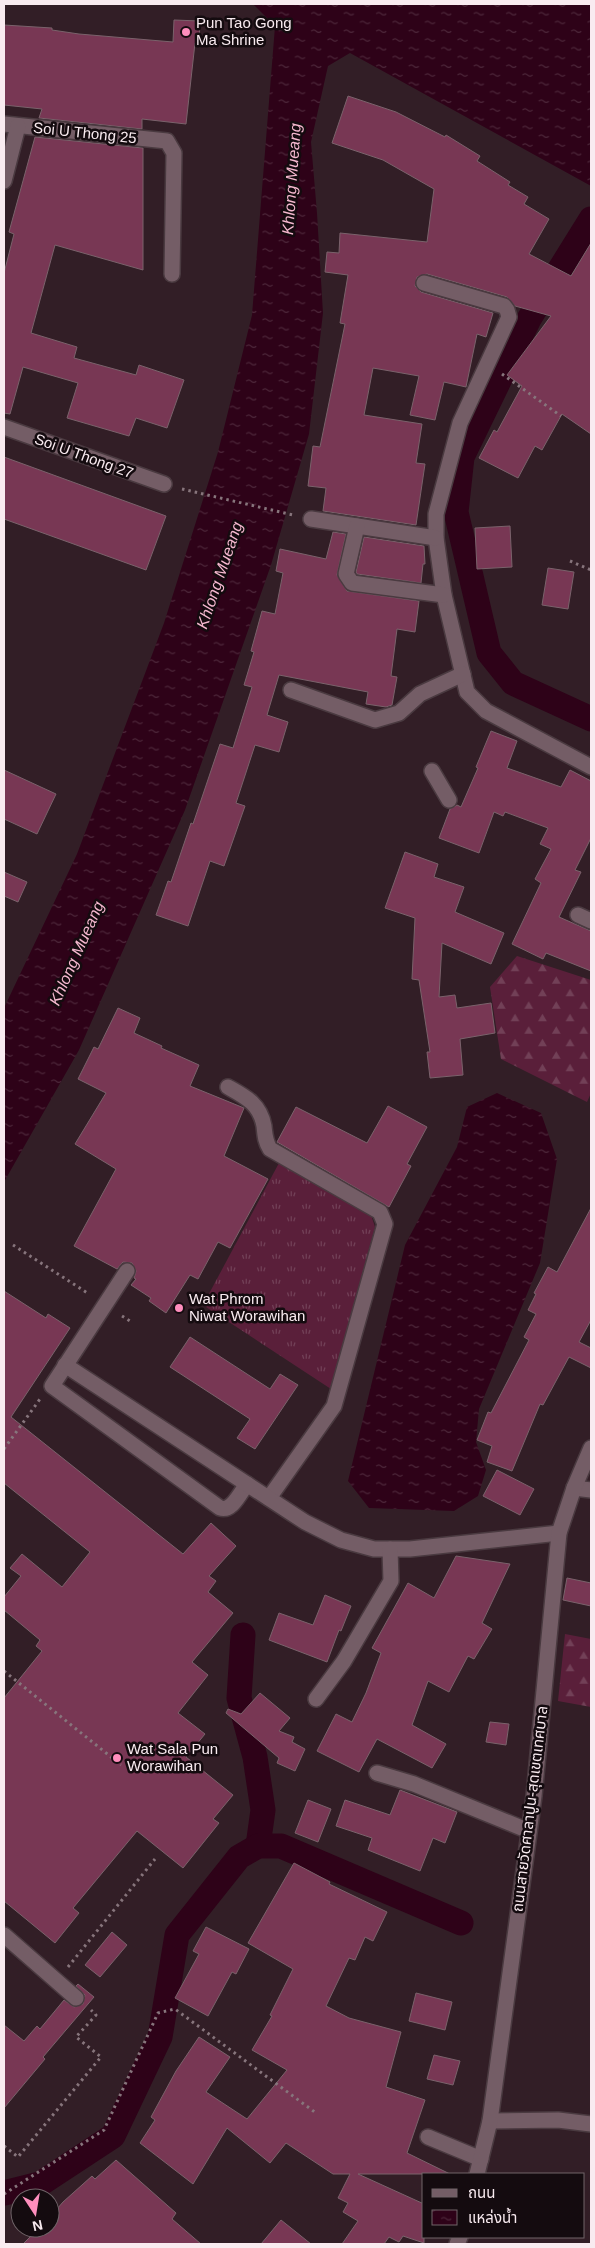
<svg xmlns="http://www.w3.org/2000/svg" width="595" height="2248" viewBox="0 0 595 2248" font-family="Arial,'Noto Sans Thai',sans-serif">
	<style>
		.grass { fill: url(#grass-tufts) }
		.forest { fill: url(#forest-firs) }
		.water { fill: url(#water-ripples) }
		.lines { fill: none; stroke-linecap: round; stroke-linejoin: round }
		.canal { stroke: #2e0218; stroke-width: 25 }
		.building { fill: #783754; stroke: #7a626b }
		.minor-casing { stroke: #4a3a40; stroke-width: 18 }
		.path { stroke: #87757c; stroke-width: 3; stroke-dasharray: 2.5 4; stroke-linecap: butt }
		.minor { stroke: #745d66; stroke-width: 15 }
		.poi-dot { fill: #fe8ebd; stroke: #140b0f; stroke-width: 2 }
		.labels { text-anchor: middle; stroke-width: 5; stroke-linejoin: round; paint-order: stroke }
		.poi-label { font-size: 15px; fill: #f9ebf0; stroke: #140b0f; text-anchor: start }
		.street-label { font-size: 15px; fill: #f9ebf0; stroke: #140b0f }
		.water-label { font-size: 16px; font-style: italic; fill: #f5b8cf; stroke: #140b0f }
	</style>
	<defs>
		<pattern id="grass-tufts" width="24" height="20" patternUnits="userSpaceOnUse" patternTransform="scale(1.25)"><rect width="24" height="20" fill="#5a1f3a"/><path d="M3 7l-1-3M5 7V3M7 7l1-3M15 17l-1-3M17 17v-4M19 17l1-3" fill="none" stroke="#724057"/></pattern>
		<pattern id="forest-firs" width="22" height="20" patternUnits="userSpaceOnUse" patternTransform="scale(1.25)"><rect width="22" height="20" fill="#5a1f3a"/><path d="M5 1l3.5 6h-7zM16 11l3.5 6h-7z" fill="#724057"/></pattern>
		<pattern id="water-ripples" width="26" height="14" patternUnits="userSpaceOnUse" patternTransform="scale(1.25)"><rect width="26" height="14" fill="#2e0218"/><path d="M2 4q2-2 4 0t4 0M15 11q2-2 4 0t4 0" fill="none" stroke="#4d273a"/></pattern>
	</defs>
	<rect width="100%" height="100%" fill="#321e26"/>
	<path class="grass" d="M279,1163L371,1215L375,1227L331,1389L203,1305Z"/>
	<g class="forest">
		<path d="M517,956L591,980V1093L587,1102L501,1059L490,987Z"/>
		<path d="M565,1634L591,1639V1707L558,1701Z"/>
	</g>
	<g class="water">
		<path d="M253,4H591V186L350,53L328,66L311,142L317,213L323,313L309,434L271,565L185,810L79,1050L4,1182V1008L77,854L164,623L218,452L252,315L275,26Z"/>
		<path d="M497,1093L541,1113L557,1159L540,1263L479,1409L476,1442L486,1470L478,1496L454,1511L369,1508L348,1481L405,1245L457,1147L467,1107Z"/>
	</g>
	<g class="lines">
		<g class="canal">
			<path d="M591,219L529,319L462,457L456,512L489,653L513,683L591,719"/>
			<path d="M243,1635L239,1698L255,1757L263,1810L258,1846"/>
			<path d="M4,2193L40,2184L113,2136L160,2037L177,1935L239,1857L258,1846H281L461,1923"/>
		</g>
	</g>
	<g class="building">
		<path d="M174,20L200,21L199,43H195L186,124L142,119V129L39,118L42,109L4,105V25L52,28V30L79,34L173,42Z"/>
		<path d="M348,96L396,112L445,137L446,135L480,156L477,161L510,182L508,185L528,197L524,204L549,219L529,254L571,276L591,243V434L562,414L542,450L535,446L518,478L479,458L494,430L497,432L522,386L507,375L551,316L515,306L507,297L427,274L417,277L415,286L421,292L493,313L486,337L477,334L466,387L444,382L435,420L410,415L419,376L373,368L364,415L422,424L416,463L425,464L416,525L323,511L326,488L308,486L313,446L320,447L345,324L340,323L348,275L325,272L327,252L339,253L340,233L427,242L434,189L383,160L332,143Z"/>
		<path d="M35,137L143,148V270L55,245L31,333L77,347L74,358L136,375L139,365L184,380L167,428L136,418L129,436L67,418L78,383L23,367L10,414L4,413V273L14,234L9,232Z"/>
		<path d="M4,457L166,516L146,570L4,519Z"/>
		<path d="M510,526L512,567L477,569L475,528Z"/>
		<path d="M333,532L346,534L337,575L347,591L419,601L415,632L397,629L391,676L397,677L392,705L386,707L366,704L368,692L279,675L267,715L288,722L279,752L255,745L236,803L245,806L224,866L210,861L188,926L156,915L168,881L171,882L191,823L193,824L220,744L233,748L252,687L244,685L254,652L251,651L262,611L275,614L283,573L276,571L280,549L326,559Z"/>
		<path d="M364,537L424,546L425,564H423L421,583L357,574L356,572Z"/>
		<path d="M548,568L574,572L568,609L542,605Z"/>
		<path d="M491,731L517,741L507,768L561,787L570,770L591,781V838L575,870L581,872L559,917L591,931V971L546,953L543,959L512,944L541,883L535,879L551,849L540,844L548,828L505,812L503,816L494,812L479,853L439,838L450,809L457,805L461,807L478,768L476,767Z"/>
		<path d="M4,770L56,794L37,834L4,819Z"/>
		<path d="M405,852L438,864L434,877L464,887L455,912L504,933L491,964L442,943L439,997L455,995L457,1008L491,1003L495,1033L460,1039L463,1075L430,1078L427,1052H430L419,980L412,979L415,918L385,908Z"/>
		<path d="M4,872L27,882L18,902L4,896Z"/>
		<path d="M118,1008L140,1018L134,1033L162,1046L161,1048L199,1065L190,1086L244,1108L224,1156L268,1179L230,1248L218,1242L198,1279L190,1275L166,1313L149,1301L151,1298L131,1285L136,1279L134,1278L136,1271L132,1263L123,1262L117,1269L74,1246L116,1169L75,1144L106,1093L78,1079L94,1047L98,1049Z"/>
		<path d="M388,1106L427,1127L407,1164L411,1166L389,1207L277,1142L296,1107L367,1143Z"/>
		<path d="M591,1208V1320L579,1342L591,1348V1368L569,1357L543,1405L540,1404L512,1471L487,1462L492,1446L477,1440L488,1412L491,1413L529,1340L524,1337L536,1314L528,1310L536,1294L534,1293L548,1267L557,1272Z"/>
		<path d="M4,1291L46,1318L48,1314L70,1328L11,1417L183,1554L211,1523L236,1546L209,1576L216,1581L208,1592L233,1613L192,1662L208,1675L178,1713L205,1734L186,1757L233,1795L213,1819L219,1823L183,1868L137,1831L73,1908L79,1913L55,1943L4,1901V1698L42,1651L36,1646L40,1640L4,1610V1597L21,1576L10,1568L22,1554L62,1587L90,1552L4,1483Z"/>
		<path d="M190,1337L270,1389L280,1374L298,1385L255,1449L237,1438L250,1419L170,1367Z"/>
		<path d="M497,1470L534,1489L520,1515L483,1496Z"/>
		<path d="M456,1556L510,1564L482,1623L492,1629L474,1659L468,1656L449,1692L428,1681L412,1725L446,1744L432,1768L377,1739L359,1772L317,1751L336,1714L352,1722L366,1693L381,1653L372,1648L408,1583L434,1598Z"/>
		<path d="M567,1578L591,1583V1606L563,1600Z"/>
		<path d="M325,1595L351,1606L341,1631L339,1630L327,1662L269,1640L279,1613L313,1625Z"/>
		<path d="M260,1693L290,1718L279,1731L294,1737L292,1742L305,1749L295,1771L277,1763L279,1758L226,1713L228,1709L241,1714Z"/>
		<path d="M490,1722L509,1724L506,1745L486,1742Z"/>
		<path d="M400,1790L457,1812L445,1843L433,1838L420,1871L368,1850L372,1838L336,1826L345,1800L390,1815Z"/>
		<path d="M308,1800L331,1809L318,1842L295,1833Z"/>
		<path d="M294,1863L330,1882L329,1884L387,1912L373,1941L365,1937L355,1960L349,1958L326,2006L349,2018L401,2032L386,2087L425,2100L407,2153L450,2174H358L424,2204V2243L403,2236L399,2242L389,2237L384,2244H342L358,2221L343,2212L348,2203L338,2198L350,2174H333L286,2143L270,2163L227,2128L193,2184L140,2143L155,2120L151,2117L176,2071L199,2037L230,2057L206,2092L247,2119L287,2070L252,2050L272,2016L270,2015L293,1969L248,1943Z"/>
		<path d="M206,1927L249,1949L236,1974L232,1972L208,2016L175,1998L199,1954L193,1951Z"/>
		<path d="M112,1932L127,1945L100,1977L85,1965Z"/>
		<path d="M78,1984L94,1997L43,2057L45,2059L4,2108V2025L24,2041L37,2026L40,2029L64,2000L74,2007L83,2004L85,1995L76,1986Z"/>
		<path d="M416,1993L452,2002L445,2030L409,2021Z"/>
		<path d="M434,2055L460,2061L453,2085L427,2079Z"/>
		<path d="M116,2160L176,2213L172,2219L201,2244H23L39,2228H50V2217L63,2202L92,2176L95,2179Z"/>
		<path d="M281,2220L311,2244H261Z"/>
	</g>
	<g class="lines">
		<g class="minor-casing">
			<g id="minor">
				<path d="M4,124L167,141L174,153L172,274"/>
				<path d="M4,181L18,126"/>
				<path d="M424,283L504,306L507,310L509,317L460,423L436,514V538L444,595L467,692L486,711L591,767"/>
				<path d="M4,427L164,484"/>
				<path d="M311,519L436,538"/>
				<path d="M357,526L346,574L352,583L444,595"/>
				<path d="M291,690L375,720L399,713L420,694L463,674"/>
				<path d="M432,771L449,800"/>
				<path d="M578,915L591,921"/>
				<path d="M228,1087C246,1097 260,1104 264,1126C265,1135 265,1141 270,1149L380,1212L385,1224L334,1406L269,1498"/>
				<path d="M127,1271L52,1386L220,1508C232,1512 240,1493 247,1484"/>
				<path d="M65,1365L305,1522L341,1540L374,1549H410L559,1533"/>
				<path d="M574,1488L591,1490"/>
				<path d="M316,1699L344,1661L391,1581L390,1549"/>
				<path d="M377,1773L414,1784L529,1831"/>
				<path d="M4,1935L76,1998"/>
				<path d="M490,2121L558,2120L591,2124"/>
				<path d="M428,2137L481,2159"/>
				<path d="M477,2174L490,2121L534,1796L559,1533L574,1488L591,1448"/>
				<path d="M457,2244L460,2237"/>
			</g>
		</g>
		<g class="path">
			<path d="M502,374L561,416"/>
			<path d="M182,489L293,515"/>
			<path d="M570,561L591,570"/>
			<path d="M13,1245L89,1294"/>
			<path d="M122,1316L130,1321"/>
			<path d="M4,1449L40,1399"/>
			<path d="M4,1671L121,1765"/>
			<path d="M68,1967L155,1859"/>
			<path d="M4,2146L18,2157L101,2057L76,2037L96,2015L91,2010"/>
			<path d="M4,2194L104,2130L158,2013L175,2009L316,2113"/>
		</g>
		<use href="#minor" class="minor"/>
	</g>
	<g class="poi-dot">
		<circle cx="186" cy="32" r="5"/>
		<circle cx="179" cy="1308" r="5"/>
		<circle cx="117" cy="1758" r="5"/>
	</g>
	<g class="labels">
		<g class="poi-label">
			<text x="196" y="28">Pun Tao Gong<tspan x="196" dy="17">Ma Shrine</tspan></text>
			<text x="189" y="1304">Wat Phrom<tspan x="189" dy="17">Niwat Worawihan</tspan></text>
			<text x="127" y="1754">Wat Sala Pun<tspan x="127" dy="17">Worawihan</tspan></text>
		</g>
		<g class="street-label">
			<text transform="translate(85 133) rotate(6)" y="5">Soi U Thong 25</text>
			<text transform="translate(84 456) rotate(20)" y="5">Soi U Thong 27</text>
			<text transform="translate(530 1809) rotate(-83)" y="5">ถนนสายวัดศาลาปูน-สุดเขตเทศบาล</text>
		</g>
		<g class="water-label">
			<text transform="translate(291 179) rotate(-86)" y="6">Khlong Mueang</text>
			<text transform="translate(219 575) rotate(-71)" y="6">Khlong Mueang</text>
			<text transform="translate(76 953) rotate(-66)" y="6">Khlong Mueang</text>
		</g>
	</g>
	<rect width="595" height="2248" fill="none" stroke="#f9ebf0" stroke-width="10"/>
	<rect x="422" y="2173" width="162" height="65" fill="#140b0f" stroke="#706569"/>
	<rect x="432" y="2189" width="25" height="8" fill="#745d66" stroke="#706569"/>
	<text x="468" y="2198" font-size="15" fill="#f9ebf0">ถนน</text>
	<rect x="432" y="2210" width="25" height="15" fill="url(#water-ripples)" stroke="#706569"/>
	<text x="468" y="2223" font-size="15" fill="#f9ebf0">แหล่งน้ำ</text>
	<g transform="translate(35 2213) rotate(168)"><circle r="24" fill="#140b0f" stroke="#706569"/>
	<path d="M0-4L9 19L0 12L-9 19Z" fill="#fe8ebd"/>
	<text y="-8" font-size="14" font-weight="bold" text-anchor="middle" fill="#f9ebf0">N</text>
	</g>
</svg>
